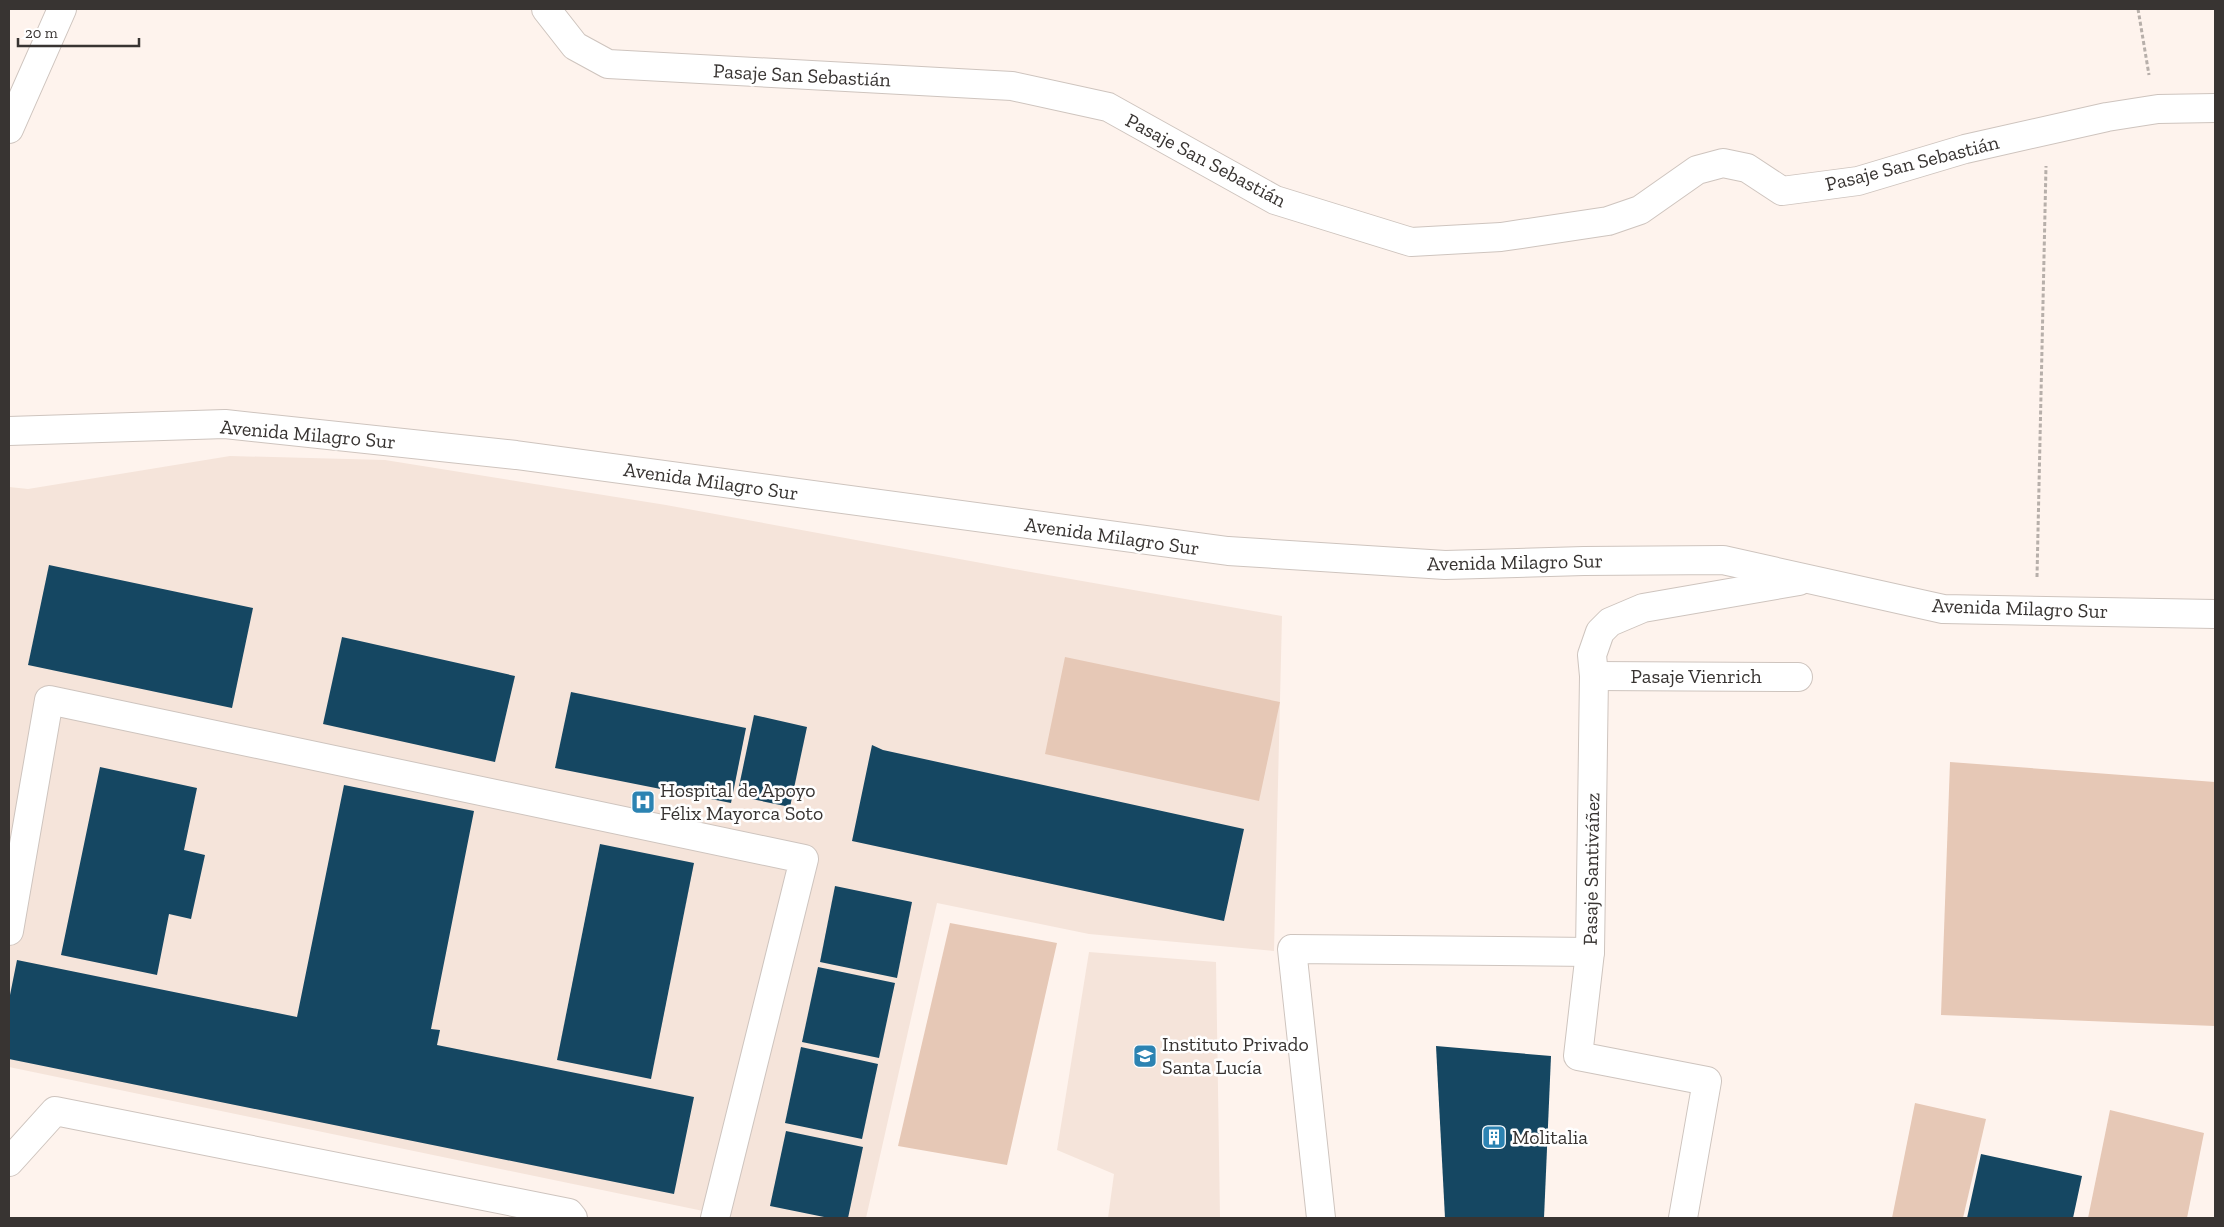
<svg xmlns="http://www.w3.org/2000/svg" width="2224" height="1227" viewBox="0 0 2224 1227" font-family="'Zilla Slab',serif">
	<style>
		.built { fill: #f5e4da }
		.green { fill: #e6c8b6 }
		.building { fill: #154762 }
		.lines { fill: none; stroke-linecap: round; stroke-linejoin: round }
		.minor-casing { stroke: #cec4be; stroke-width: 30 }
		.path { stroke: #b7afaa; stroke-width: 3; stroke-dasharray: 4 2.5; stroke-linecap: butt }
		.minor { stroke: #fff; stroke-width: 28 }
		.labels { text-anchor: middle; stroke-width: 5; stroke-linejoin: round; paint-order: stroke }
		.street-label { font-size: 20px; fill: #383432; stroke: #fff }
		.poi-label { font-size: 20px; fill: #383432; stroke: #fff; text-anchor: start }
	</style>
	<rect width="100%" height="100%" fill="#fef3ed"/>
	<g class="built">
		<path d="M230,456L385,460L666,505L1025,571L1282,616L1274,951L1089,934L937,903L866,1218H737L9,1067V487L28,489Z"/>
		<path d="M1089,952L1216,962L1220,1218H1108L1114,1174L1057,1150Z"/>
	</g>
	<g class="green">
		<path d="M1065,657L1280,702L1259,801L1045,754Z"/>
		<path d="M1950,762L2215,782V1026L1941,1015Z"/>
		<path d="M950,923L1057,943L1007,1165L898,1146Z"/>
		<path d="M1915,1103L1986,1119L1963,1218H1892Z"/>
		<path d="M2110,1110L2204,1133L2187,1218H2088Z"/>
	</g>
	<g class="building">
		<path d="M49,565L253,608L232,708L28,665Z"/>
		<path d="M342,637L515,676L495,762L323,724Z"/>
		<path d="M571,692L746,728L731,803L555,768Z"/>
		<path d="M754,715L807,727L790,807L737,796Z"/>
		<path d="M872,745L883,750L1244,829L1224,921L852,841Z"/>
		<path d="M100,767L197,788L184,850L205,855L191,919L169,914L157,975L61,955Z"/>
		<path d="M344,785L474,811L431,1029L440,1030L437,1045L694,1097L674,1194L9,1059V1000L17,960L297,1017Z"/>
		<path d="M600,844L694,863L651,1079L557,1060Z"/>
		<path d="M835,886L912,902L897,978L820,962Z"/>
		<path d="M818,967L895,983L879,1058L802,1042Z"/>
		<path d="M1436,1046L1551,1056L1544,1218H1445Z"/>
		<path d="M801,1047L878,1064L862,1139L785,1123Z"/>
		<path d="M786,1131L863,1147L848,1218H829L770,1206Z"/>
		<path d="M1981,1154L2082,1176L2073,1218H1967Z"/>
	</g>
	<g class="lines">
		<g class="minor-casing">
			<g id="minor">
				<path d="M546,9L575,46L608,64L1012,86L1108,107L1275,200L1411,242L1501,237L1608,221L1640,210L1697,170L1723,163L1747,168L1782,191L1858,181L1965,149L2107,117L2158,109L2215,108"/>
				<path d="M9,129L62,9"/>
				<path d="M9,431L225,424L516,455L1228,551L1445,565L1584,561L1723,560L1943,609L2215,614"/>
				<path d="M1594,676L1798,677"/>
				<path d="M9,931L49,700L804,859L715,1218"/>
				<path d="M9,1162L55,1111L569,1213L573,1218"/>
				<path d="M1321,1218L1292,949L1590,952"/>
				<path d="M1683,1218L1707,1081L1578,1056L1590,952L1594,676L1592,655L1600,632L1610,622L1643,608L1799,581"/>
			</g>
		</g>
		<g class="path">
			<path d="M2138,9L2149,75"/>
			<path d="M2037,577L2046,166"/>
		</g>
		<use href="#minor" class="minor"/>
	</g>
	<defs>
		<g id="hospital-square" transform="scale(1.25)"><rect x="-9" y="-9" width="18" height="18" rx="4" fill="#2c83b2" stroke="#fff"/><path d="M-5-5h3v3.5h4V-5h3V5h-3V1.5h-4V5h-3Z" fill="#fff"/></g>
		<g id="university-square" transform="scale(1.25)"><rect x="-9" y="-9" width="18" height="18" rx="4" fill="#2c83b2" stroke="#fff"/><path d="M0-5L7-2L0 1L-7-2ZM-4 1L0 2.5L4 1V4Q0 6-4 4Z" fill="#fff"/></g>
		<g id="building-square" transform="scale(1.25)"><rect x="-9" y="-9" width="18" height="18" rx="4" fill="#2c83b2" stroke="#fff"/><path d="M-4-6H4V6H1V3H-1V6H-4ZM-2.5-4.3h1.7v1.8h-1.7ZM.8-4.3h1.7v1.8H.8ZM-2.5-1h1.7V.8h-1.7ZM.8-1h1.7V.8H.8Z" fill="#fff"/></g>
	</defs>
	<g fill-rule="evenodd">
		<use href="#hospital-square" x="643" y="802"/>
		<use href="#university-square" x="1145" y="1056"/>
		<use href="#building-square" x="1494" y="1137"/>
	</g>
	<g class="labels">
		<g class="street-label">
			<text transform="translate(802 75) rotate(3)" y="7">Pasaje San Sebastián</text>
			<text transform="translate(1206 160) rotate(28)" y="7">Pasaje San Sebastián</text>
			<text transform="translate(1912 163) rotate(-14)" y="7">Pasaje San Sebastián</text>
			<text transform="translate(308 434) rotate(5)" y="7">Avenida Milagro Sur</text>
			<text transform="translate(711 481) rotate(8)" y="7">Avenida Milagro Sur</text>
			<text transform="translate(1112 536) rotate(8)" y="7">Avenida Milagro Sur</text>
			<text transform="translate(1515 562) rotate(-1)" y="7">Avenida Milagro Sur</text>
			<text transform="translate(2020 608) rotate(2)" y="7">Avenida Milagro Sur</text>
			<text x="1696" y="683">Pasaje Vienrich</text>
			<text transform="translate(1591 869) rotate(-89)" y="7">Pasaje Santiváñez</text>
		</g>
		<g class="poi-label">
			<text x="660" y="797">Hospital de Apoyo<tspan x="660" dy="23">Félix Mayorca Soto</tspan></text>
			<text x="1162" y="1051">Instituto Privado<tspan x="1162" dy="23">Santa Lucía</tspan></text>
			<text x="1512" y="1144">Molitalia</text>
		</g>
	</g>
	<rect width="2224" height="1227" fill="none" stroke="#383432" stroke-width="20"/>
	<path d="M18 38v8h121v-8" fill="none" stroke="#383432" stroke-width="2.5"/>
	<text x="25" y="38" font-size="15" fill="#383432" stroke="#ffffff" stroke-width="4" paint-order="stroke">20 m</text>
</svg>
